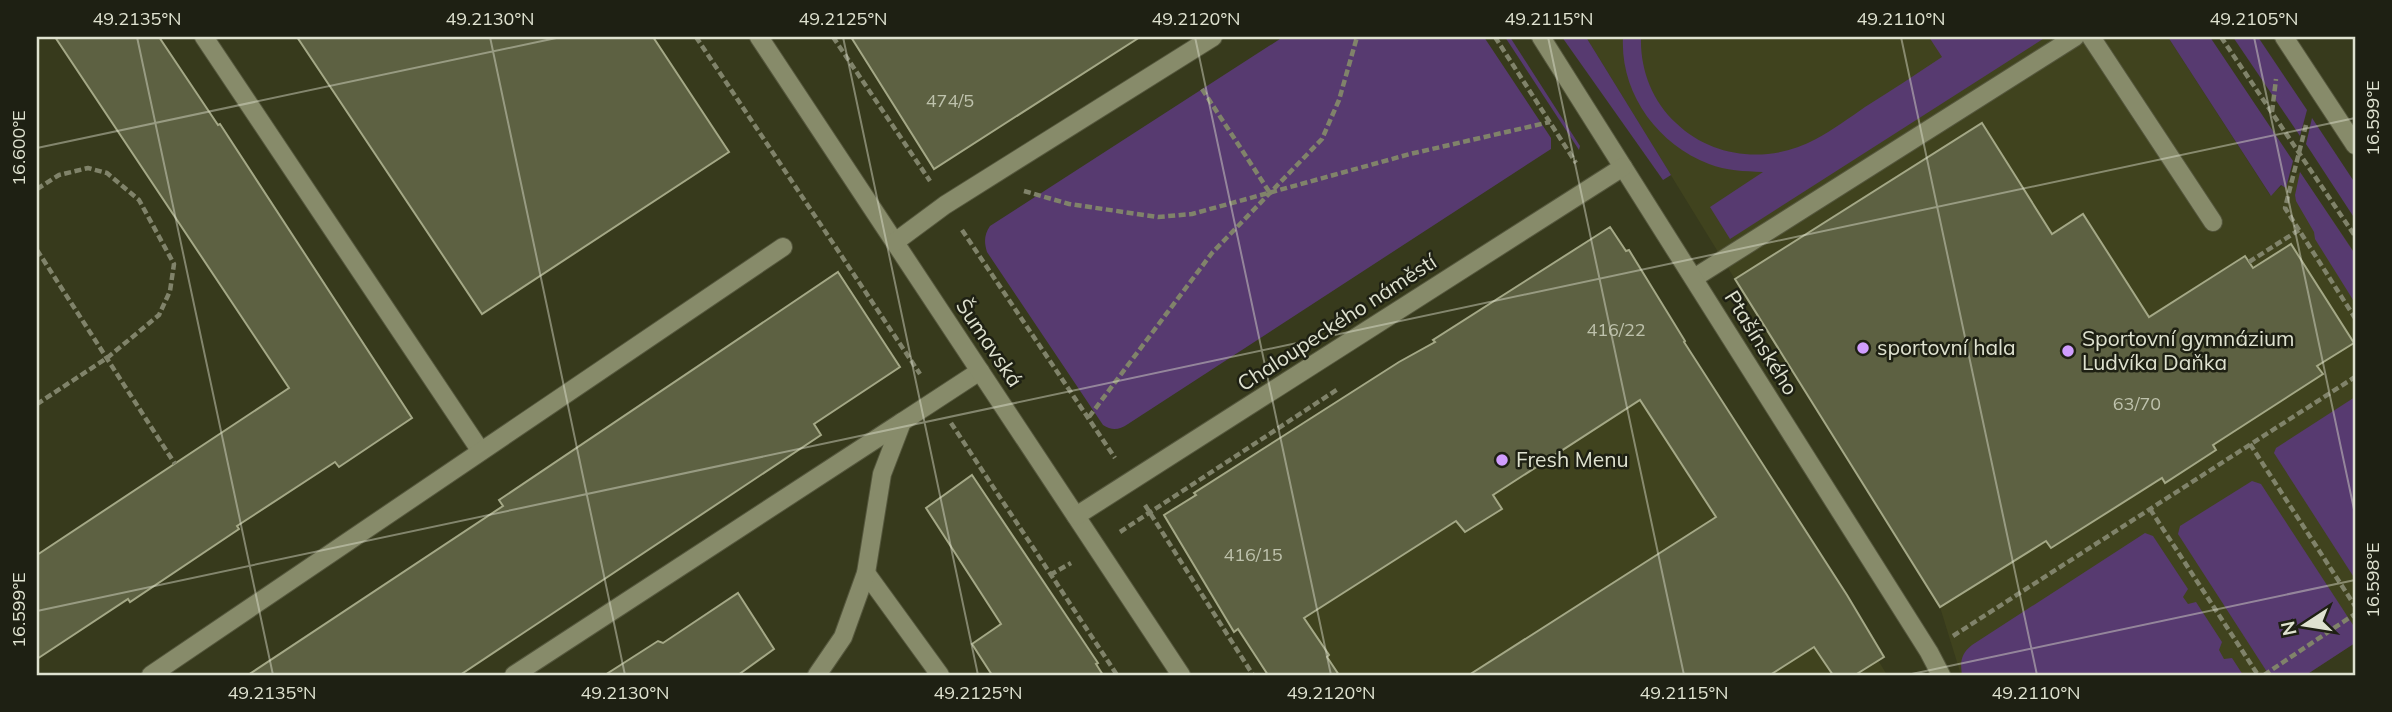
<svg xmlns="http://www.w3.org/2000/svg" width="2392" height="712" viewBox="0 0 2392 712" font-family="Mulish,sans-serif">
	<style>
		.built { fill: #40431e }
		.green { fill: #573a70 }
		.building { fill: #5d6142; stroke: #a4a886; stroke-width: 2 }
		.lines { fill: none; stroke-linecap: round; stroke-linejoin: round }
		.lane-casing { stroke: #55573d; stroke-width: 20 }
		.street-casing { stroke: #55573d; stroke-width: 20 }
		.path { stroke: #80836a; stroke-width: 4.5; stroke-dasharray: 7 3.5; stroke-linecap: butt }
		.lane { stroke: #878b6a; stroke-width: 18 }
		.street { stroke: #878b6a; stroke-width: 18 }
		.ticks { fill: none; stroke: #dfe2d0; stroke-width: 2; stroke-opacity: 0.45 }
		.poi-dot { fill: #d09dfe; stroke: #1e2013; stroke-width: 2.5 }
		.labels { text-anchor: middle; stroke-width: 5; stroke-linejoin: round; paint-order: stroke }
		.number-label { font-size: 18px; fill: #bec2ac }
		.street-label { font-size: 21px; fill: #dfe2d0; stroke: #1e2013 }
		.poi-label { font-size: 21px; fill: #dfe2d0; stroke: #1e2013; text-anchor: start }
		.neatline { fill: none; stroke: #dfe2d0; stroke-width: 2.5 }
		.ticks-label { font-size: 18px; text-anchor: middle; fill: #dfe2d0 }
	</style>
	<rect width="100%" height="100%" fill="#373a1c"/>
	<g class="built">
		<path d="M1586,37H2168L2270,195L2300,172L2355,253V643L2306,675H1961L1940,607L1723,260Z"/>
		<path d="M1610,227L1626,251L1629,250L1697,363L1847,595L1884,657L1878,660L1887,675H1268L1238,630L1234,632L1164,515L1195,495L1194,493L1304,422L1305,425L1334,407L1332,405L1400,363L1399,362L1407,359L1434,342L1433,340L1439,336L1440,338L1468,319L1467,318Z"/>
	</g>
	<g class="green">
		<path d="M1283,37H1484L1551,138V149L1128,424C1119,430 1112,431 1103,425L987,252C984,242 984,235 990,226Z"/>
		<path d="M1505,37H1510L1580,146L1579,150Z"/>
		<path d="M1562,37H1586L1671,175L1663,180Z"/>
		<path d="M1623,37H1641C1640,69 1652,101 1676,123C1713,159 1771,164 1816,139C1833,130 1849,118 1865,107C1891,91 1916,74 1942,57L1929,37H2046L1730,239L1710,207L1763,172C1744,171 1726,171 1709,164C1657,144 1620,93 1623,37Z"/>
		<path d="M2168,37H2210L2293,161L2286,188L2281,185L2271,196Z"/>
		<path d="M2233,37H2258L2307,110L2300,136Z"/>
		<path d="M2312,118L2355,183V219L2306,144Z"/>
		<path d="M2300,172L2355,254V303L2315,239L2314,232L2296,201L2295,195Z"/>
		<path d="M2355,397V579L2274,453L2276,448Z"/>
		<path d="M2252,481L2261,484L2355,628V643L2306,675H2269L2178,534L2180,526Z"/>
		<path d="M2145,533L2153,536L2188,589L2183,597L2188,604L2196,602L2222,642L2219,650L2224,659L2232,658L2243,675H1962C1960,661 1961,654 1972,645Z"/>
	</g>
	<g class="building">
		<path d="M55,37H159L218,125L220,124L412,418L339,467L335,462L237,526L239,529L130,602L128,599L37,659V555L289,388Z"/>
		<path d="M297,37H653L729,152L482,314Z"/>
		<path d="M851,37H1140L934,169Z"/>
		<path d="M1982,123L2052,234L2083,214L2149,317L2245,256L2253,268L2291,244L2354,343L2317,366L2323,374L2213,445L2216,450L2165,483L2162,478L2051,548L2046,541L1940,607L1735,279Z"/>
		<path d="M1610,227L1626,251L1629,250L1685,341L1684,342L1847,595L1884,657L1855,675H1833L1814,647L1770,675H1469L1716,517L1640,400L1493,495L1502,509L1465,532L1456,521L1304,618L1329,655L1327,657L1339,675H1268L1238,629L1234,632L1164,515L1196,495L1194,493L1399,362L1435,342L1433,340Z"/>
		<path d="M838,272L900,367L814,424L821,435L460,675H248L503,506L499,500Z"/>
		<path d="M972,475L1098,663L1096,664L1103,675H992L972,644L1001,624L926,508Z"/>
		<path d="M738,593L774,649L738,675H605L658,641L663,643Z"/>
	</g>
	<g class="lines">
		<g class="lane-casing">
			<g id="lane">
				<path d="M204,37L480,450"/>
				<path d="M2091,37L2213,222"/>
				<path d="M2284,37L2355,145"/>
				<path d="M1694,278L2075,37"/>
				<path d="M866,573L940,675"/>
				<path d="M151,675L783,247"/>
				<path d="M514,675L902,422"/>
				<path d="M817,675L843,637L866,573L882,474L902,422L980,371"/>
			</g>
		</g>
		<g class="street-casing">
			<g id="street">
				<path d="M759,37L1181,675"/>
				<path d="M1541,37L1929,652L1941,675"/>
				<path d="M895,242L945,205L1213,37"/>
				<path d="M1076,516L1623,167"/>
			</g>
		</g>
		<g class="path">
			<path d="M696,37L920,374"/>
			<path d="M833,37L930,181"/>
			<path d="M1495,37L1576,163"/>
			<path d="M2221,37L2355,236"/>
			<path d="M1202,89L1270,193"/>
			<path d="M2272,112L2276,79"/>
			<path d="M2306,125L2285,208L2355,318"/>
			<path d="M37,189L59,175L88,168L107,173L139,200L174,264L170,291L159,315L107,358L37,404"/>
			<path d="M1024,191L1069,204L1158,217L1192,214L1410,154L1550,122"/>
			<path d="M962,230L1115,458"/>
			<path d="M37,250L175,464"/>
			<path d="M2249,262L2299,230"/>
			<path d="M1089,417L1212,253L1322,139L1339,100L1357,37"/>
			<path d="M951,423L1117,675"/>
			<path d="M2250,444L2355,606"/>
			<path d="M1145,505L1253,675"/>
			<path d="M2150,509L2258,675"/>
			<path d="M1120,532L1338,389"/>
			<path d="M1050,575L1071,563"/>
			<path d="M1953,636L2355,377"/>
			<path d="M2264,675L2355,614"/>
		</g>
		<use href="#lane" class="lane"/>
		<use href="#street" class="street"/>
	</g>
	<path class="ticks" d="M137,37L273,675M490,37L625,675M843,37L978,675M1195,37L1331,675M1548,37L1684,675M1901,37L2037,675M2254,37L2355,514M37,148L561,37M37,611L2355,118M1907,675L2355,580"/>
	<g class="poi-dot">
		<circle cx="1863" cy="348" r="7"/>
		<circle cx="2068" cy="351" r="7"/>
		<circle cx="1502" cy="460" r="7"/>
	</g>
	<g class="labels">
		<g class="number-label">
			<text x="950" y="107">474/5</text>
			<text x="1616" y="336">416/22</text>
			<text x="2137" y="410">63/70</text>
			<text x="1253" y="561">416/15</text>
		</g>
		<g class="street-label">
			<text transform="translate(1337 323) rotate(-33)" y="7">Chaloupeckého náměstí</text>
			<text transform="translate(989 343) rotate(56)" y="7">Šumavská</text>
			<text transform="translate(1761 343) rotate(58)" y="7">Ptašínského</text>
		</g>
		<g class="poi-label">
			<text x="2082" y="346">Sportovní gymnázium<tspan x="2082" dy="24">Ludvíka Daňka</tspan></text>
			<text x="1877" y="355">sportovní hala</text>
			<text x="1516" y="467">Fresh Menu</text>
		</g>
	</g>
	<rect width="2392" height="712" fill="none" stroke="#1e2013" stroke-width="77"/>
	<g transform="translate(2305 625) rotate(258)" stroke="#1e2013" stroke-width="5" paint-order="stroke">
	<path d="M0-5L12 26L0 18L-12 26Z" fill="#dfe2d0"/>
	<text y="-10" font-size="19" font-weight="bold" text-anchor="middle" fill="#dfe2d0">N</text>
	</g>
	<rect x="38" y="38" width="2316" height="636" class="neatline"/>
	<g class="ticks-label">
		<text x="137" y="25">49.2135°N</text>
		<text x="490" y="25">49.2130°N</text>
		<text x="843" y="25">49.2125°N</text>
		<text x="1196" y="25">49.2120°N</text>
		<text x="1549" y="25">49.2115°N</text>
		<text x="1901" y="25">49.2110°N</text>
		<text x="2254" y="25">49.2105°N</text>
		<text transform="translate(2373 118) rotate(-90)" y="6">16.599°E</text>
		<text transform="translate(19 148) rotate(-90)" y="6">16.600°E</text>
		<text transform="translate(2373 580) rotate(-90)" y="6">16.598°E</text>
		<text transform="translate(19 610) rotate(-90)" y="6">16.599°E</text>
		<text x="272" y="699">49.2135°N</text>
		<text x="625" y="699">49.2130°N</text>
		<text x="978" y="699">49.2125°N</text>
		<text x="1331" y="699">49.2120°N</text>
		<text x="1684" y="699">49.2115°N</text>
		<text x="2036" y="699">49.2110°N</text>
	</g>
</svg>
